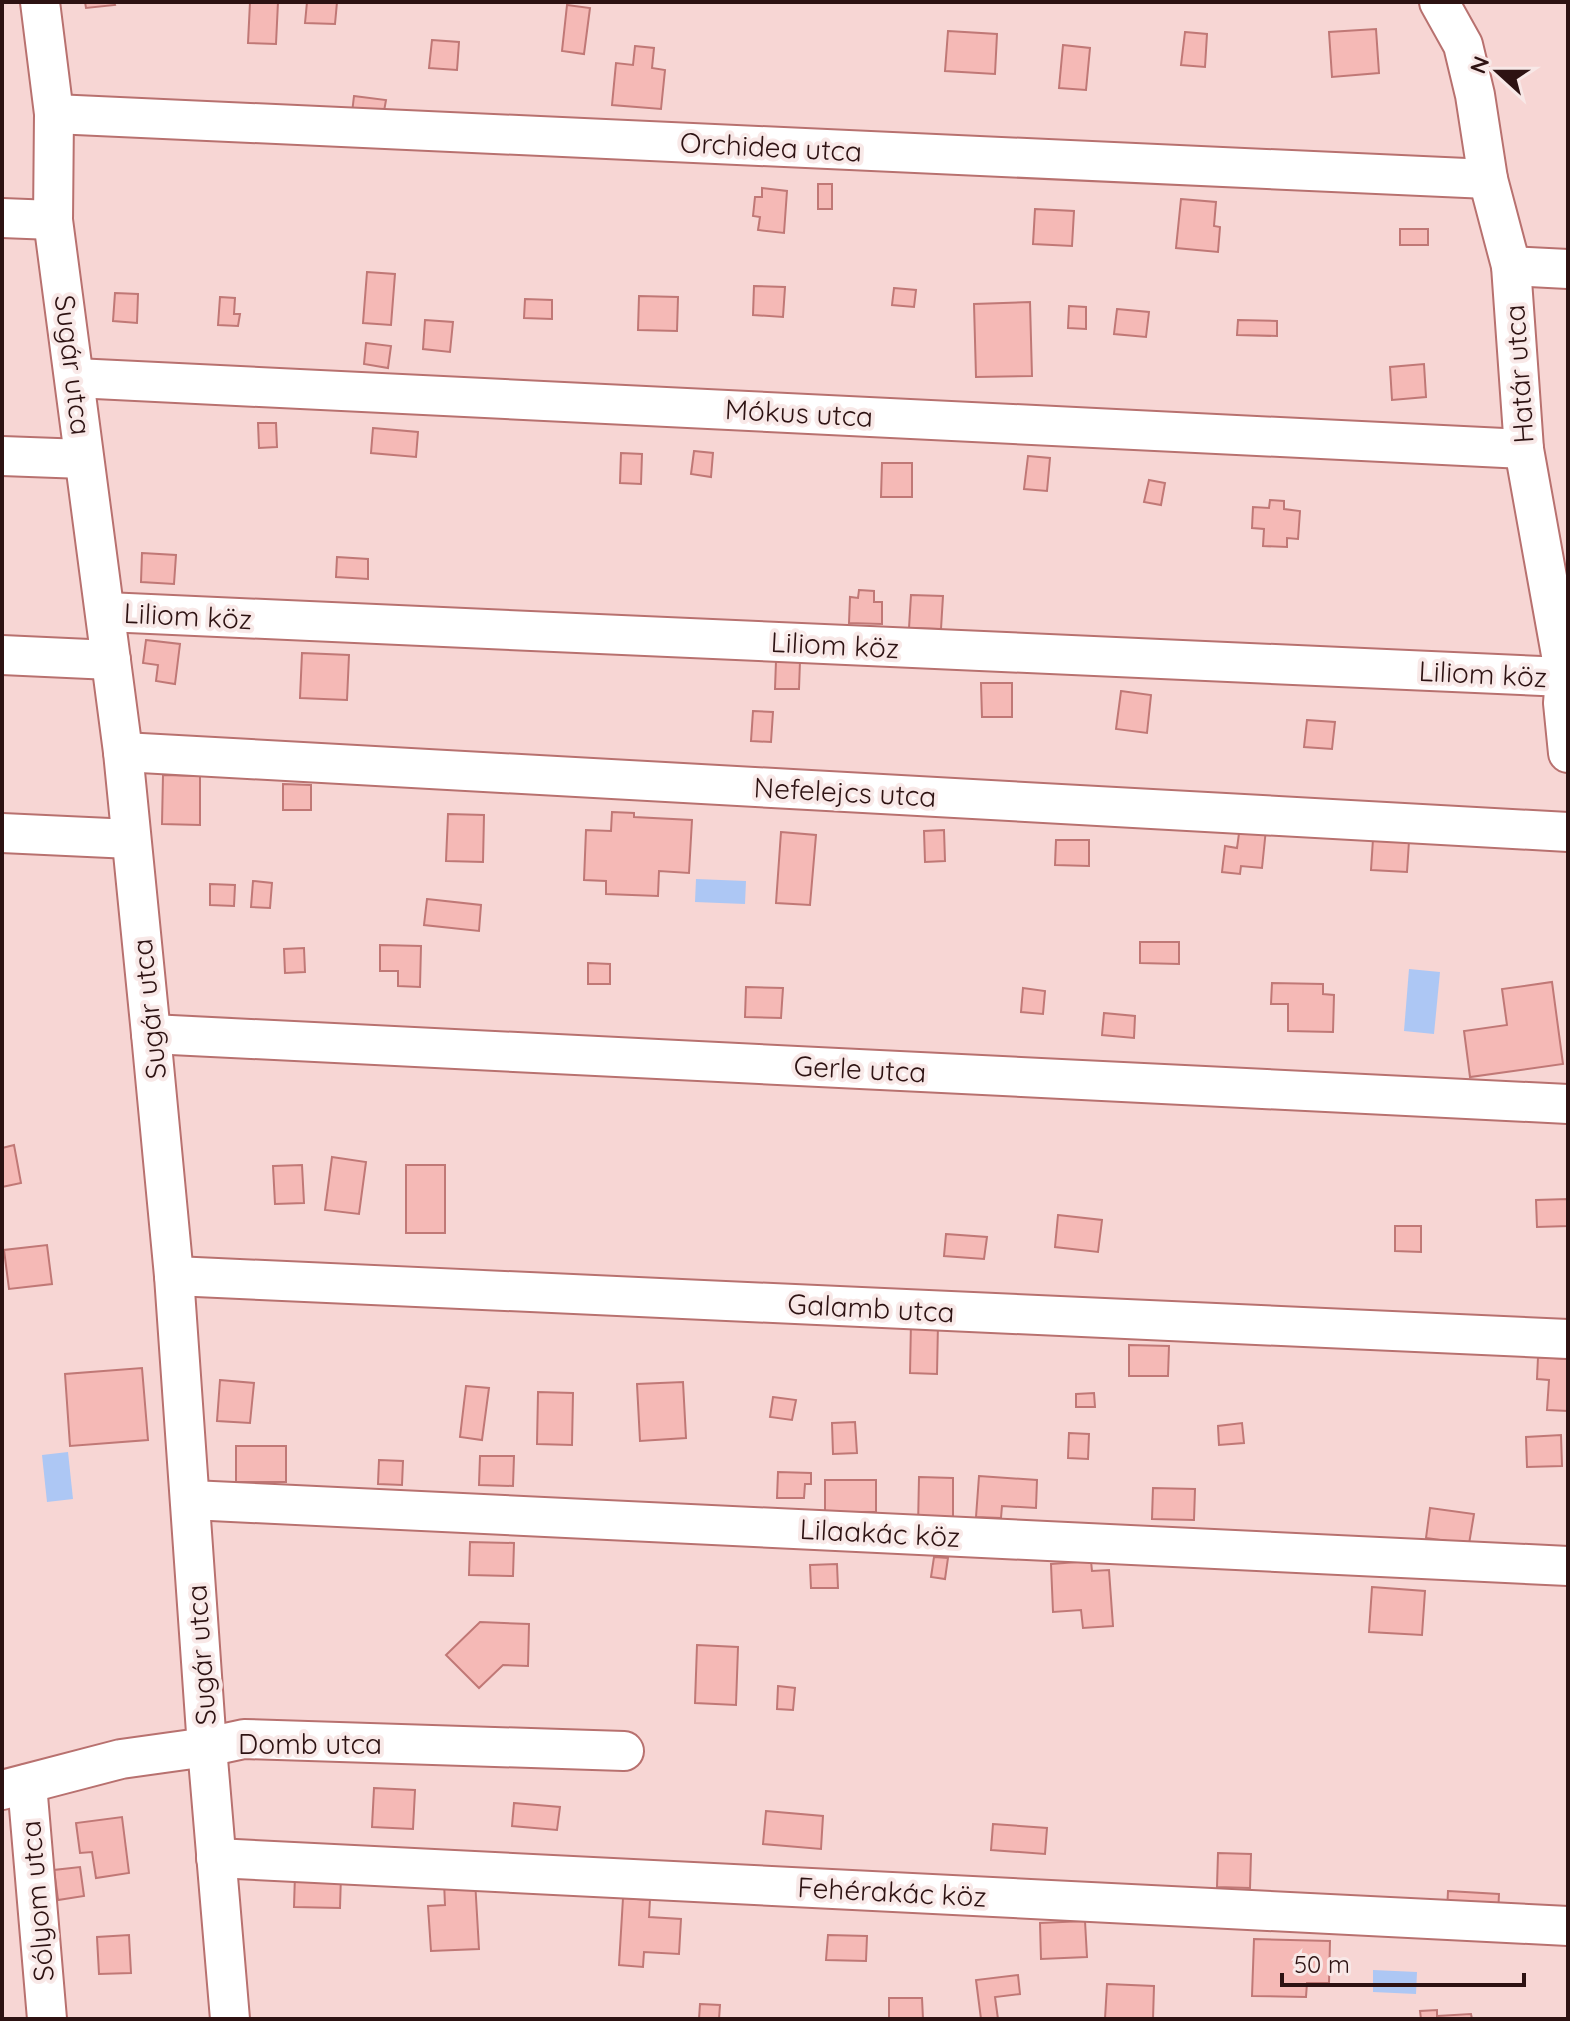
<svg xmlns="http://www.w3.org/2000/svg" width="1570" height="2021" viewBox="0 0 1570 2021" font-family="Quicksand,sans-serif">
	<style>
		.water { fill: #adc7f4 }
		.building { fill: #f5b9b6; stroke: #c07876; stroke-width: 2 }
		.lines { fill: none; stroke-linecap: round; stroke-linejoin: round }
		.minor-casing { stroke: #b8716f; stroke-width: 42 }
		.minor { stroke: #fff; stroke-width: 38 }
		.labels { text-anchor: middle; stroke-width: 8; stroke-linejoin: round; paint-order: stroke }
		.street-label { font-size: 28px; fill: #2d1212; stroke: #f8e8e7 }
	</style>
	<rect width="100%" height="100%" fill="#f7d6d4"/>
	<g class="water">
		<path d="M696,879L746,881L745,904L695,902Z"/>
		<path d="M1409,969L1440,972L1434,1034L1404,1031Z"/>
		<path d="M68,1452L73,1499L47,1502L42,1455Z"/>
		<path d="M1373,1970L1417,1972L1416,1994L1373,1992Z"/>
	</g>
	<g class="building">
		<path d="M85,2H114L115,5L86,8Z"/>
		<path d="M250,2H278L276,44L248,43Z"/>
		<path d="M307,2H337L335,24L305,23Z"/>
		<path d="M567,5L590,8L584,54L562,51Z"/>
		<path d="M1376,29L1379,73L1332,77L1329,32Z"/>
		<path d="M948,31L997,34L995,74L945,71Z"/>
		<path d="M1185,32L1207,34L1205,67L1181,65Z"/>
		<path d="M432,40L459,42L457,70L429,68Z"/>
		<path d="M1063,45L1090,48L1086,90L1059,88Z"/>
		<path d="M635,46L654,48L652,68L665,70L661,109L612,105L616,63L633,65Z"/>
		<path d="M354,96L386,100L383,117L352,113Z"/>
		<rect x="818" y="184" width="14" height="25"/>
		<path d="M762,188L787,191L784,233L758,230L760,217L753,216L755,197H762Z"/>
		<path d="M1181,199L1216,202L1214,226L1220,227L1218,252L1176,248Z"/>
		<path d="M1035,209L1074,211L1072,246L1033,244Z"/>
		<rect x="1400" y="229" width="28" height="16"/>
		<path d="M367,272L395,274L391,325L363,323Z"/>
		<path d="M754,286L785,287L783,317L753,315Z"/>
		<path d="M894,288L916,290L914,307L892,305Z"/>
		<path d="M115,293L138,294L137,323L113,321Z"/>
		<path d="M639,296L678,297L677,331L638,330Z"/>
		<path d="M220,297L235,298L234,314H240L238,326L218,325Z"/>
		<path d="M525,299L552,300V319L524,318Z"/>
		<path d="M1030,302L1032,376L976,377L974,304Z"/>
		<path d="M1069,306L1086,307V329L1068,328Z"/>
		<path d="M1117,309L1149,312L1146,337L1114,334Z"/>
		<path d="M425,320L453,322L450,352L423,349Z"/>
		<path d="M1238,320L1277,321V336L1237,335Z"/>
		<path d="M366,343L391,346L388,368L364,364Z"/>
		<path d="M1424,364L1426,397L1392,400L1390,367Z"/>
		<path d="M258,423H276L277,447L259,448Z"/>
		<path d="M373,428L418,432L416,457L371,453Z"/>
		<path d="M694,451L713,453L711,477L691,474Z"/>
		<path d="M621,453L642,454L641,484L620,483Z"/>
		<path d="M1028,456L1050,458L1047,491L1024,489Z"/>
		<path d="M882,463H912V497H881Z"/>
		<path d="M1149,480L1165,483L1161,505L1144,502Z"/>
		<path d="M1270,500L1284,501V509L1300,511L1298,539L1287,538V547L1263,546L1264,529L1252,528L1253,507L1269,508Z"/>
		<path d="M142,553L176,555L174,584L141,582Z"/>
		<path d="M337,557L368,559V579L336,577Z"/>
		<path d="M859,590L874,591V602H882V624L849,623L850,597L858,598Z"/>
		<path d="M911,595L943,596L941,629L909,628Z"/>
		<path d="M146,640L180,644L175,684L156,681L158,665L143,663Z"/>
		<path d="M302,653L349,655L347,700L300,698Z"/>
		<path d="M776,661H800L799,689H775Z"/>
		<path d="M981,683H1012V717H982Z"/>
		<path d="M1121,691L1151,695L1147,733L1116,729Z"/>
		<path d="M753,711L773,712L771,742L751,741Z"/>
		<path d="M1307,720L1335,722L1332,749L1304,747Z"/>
		<path d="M163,775L200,776V825L162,824Z"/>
		<path d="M283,784L311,785V810H283Z"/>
		<path d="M612,812L634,813V817L692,820L689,873L659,871L658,896L606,894V881L584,880L586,830L611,831Z"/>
		<path d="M448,814L484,815L483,862L446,861Z"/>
		<path d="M1240,826L1266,829L1262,868L1241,866L1240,874L1222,872L1225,846L1237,848Z"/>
		<path d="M944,830L945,861L925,862L924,831Z"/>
		<path d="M781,832L816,835L810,905L776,903Z"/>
		<path d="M1373,839L1409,841L1407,872L1371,870Z"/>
		<path d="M1056,840H1089V866L1055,865Z"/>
		<path d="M253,881L272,883L270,908L251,907Z"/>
		<path d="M210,884L235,885L234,906L210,905Z"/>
		<path d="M427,899L481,905L479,931L424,925Z"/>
		<path d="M1140,942H1179V964L1140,963Z"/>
		<path d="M380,945L421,946L420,987L398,986V971H380Z"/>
		<path d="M304,948L305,972L285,973L284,949Z"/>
		<path d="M588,963L610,964V984H588Z"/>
		<path d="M1552,982L1563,1064L1470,1077L1464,1031L1507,1025L1502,989Z"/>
		<path d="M1272,983L1323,984V994L1334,995L1333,1032L1288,1031V1004H1271Z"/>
		<path d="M746,987L783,988L781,1018L745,1017Z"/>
		<path d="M1023,988L1045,991L1043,1014L1021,1012Z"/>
		<path d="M1104,1013L1135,1016L1134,1038L1102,1035Z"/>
		<path d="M14,1145L21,1183L2,1187V1148Z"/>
		<path d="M332,1157L366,1162L359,1214L325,1210Z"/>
		<path d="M302,1165L304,1203L275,1204L273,1166Z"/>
		<rect x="406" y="1165" width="39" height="68"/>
		<path d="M1568,1199V1226L1537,1227L1536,1200Z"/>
		<path d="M1058,1215L1102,1220L1098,1252L1055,1247Z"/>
		<path d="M1395,1226H1421V1252L1395,1251Z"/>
		<path d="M946,1234L987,1237L984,1259L944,1256Z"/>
		<path d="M47,1245L52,1284L9,1289L4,1250Z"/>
		<path d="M911,1322L938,1323L937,1374L910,1373Z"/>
		<path d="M1129,1345L1169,1346L1168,1376H1129Z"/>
		<path d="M1538,1357L1568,1359V1411L1547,1410L1549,1380L1537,1379Z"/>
		<path d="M142,1368L148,1440L70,1446L65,1374Z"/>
		<path d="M220,1380L254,1383L250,1423L217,1421Z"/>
		<path d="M683,1382L686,1438L640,1441L637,1384Z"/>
		<path d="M466,1386L489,1388L482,1440L460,1437Z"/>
		<path d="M538,1392L573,1393L572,1445L537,1444Z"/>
		<path d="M1094,1393L1095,1407H1076V1394Z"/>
		<path d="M773,1397L796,1400L792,1420L770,1417Z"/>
		<path d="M855,1422L857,1453L833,1454L832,1423Z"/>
		<path d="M1242,1423L1244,1443L1219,1445L1218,1426Z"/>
		<path d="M1069,1433L1089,1434L1088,1459L1068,1458Z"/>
		<path d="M1561,1435L1562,1466L1527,1467L1526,1437Z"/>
		<rect x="236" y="1446" width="50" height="36"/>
		<path d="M480,1456H514L513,1486L479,1485Z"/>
		<path d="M379,1460L403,1461L402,1485L378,1484Z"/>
		<path d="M778,1472L811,1473V1484H805L804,1498H777Z"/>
		<path d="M979,1476L1037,1480L1036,1508L1002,1506L1001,1518L976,1517Z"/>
		<path d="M919,1477L953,1478V1528L918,1527Z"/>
		<rect x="825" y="1480" width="51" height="32"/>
		<path d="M1153,1488L1195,1489L1194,1520L1152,1519Z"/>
		<path d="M1430,1508L1474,1514L1469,1544L1426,1538Z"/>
		<path d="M470,1542L514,1543L513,1576L469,1575Z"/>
		<path d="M934,1557L948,1558L945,1579L931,1577Z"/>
		<path d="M1091,1561L1092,1571L1109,1570L1113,1626L1083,1628L1081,1610L1053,1612L1051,1564Z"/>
		<path d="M837,1564L838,1588H811L810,1565Z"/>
		<path d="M1372,1587L1425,1591L1422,1635L1369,1632Z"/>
		<path d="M480,1622L529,1624L528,1666L503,1665L479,1688L446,1655Z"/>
		<path d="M697,1645L738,1647L736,1705L695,1703Z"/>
		<path d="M778,1686L795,1688L793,1710L777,1709Z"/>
		<path d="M374,1788L415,1790L413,1829L372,1827Z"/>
		<path d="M514,1803L560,1807L557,1830L512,1826Z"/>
		<path d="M766,1811L823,1816L821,1849L763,1844Z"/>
		<path d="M122,1817L129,1873L96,1878L92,1852L80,1853L76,1823Z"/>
		<path d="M993,1824L1047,1828L1045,1854L991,1850Z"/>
		<path d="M1218,1853L1251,1854L1250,1888L1217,1887Z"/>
		<path d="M80,1867L84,1896L58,1900L54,1870Z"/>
		<path d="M295,1874L341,1875L340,1908L294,1907Z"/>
		<path d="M475,1880L479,1949L431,1951L428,1906L445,1905L444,1882Z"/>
		<path d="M1448,1891L1499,1894L1498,1915L1447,1912Z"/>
		<path d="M623,1898L650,1900L649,1917L681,1919L679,1954L644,1952L643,1967L619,1965Z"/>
		<path d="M1085,1921L1087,1957L1041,1959L1040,1923Z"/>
		<path d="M129,1935L131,1973L99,1974L97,1937Z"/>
		<path d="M828,1935L867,1936L866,1961L826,1960Z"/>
		<path d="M1254,1939L1330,1941L1329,1983H1307L1306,1997L1252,1996Z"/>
		<path d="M1018,1975L1020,1994L995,1997L998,2019H981L976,1980Z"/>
		<path d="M1107,1984L1154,1986L1153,2019H1105Z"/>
		<path d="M889,1998H922L923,2019H889Z"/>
		<path d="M700,2004L720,2005L719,2019H699Z"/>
		<path d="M1437,2010V2016L1471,2014L1472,2019H1421L1420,2011Z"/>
	</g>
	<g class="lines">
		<g class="minor-casing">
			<g id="minor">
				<path d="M40,2L54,114L53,220L123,752L151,1034L174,1276L207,1747L230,2019"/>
				<path d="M1439,2L1463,45L1475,95L1488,179L1511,266L1524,449L1565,677L1563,703L1568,753"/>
				<path d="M54,114L1488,179"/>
				<path d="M2,218L53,220"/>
				<path d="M1511,266L1568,269"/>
				<path d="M75,378L1524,449"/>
				<path d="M2,456L84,459"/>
				<path d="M106,612L1565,677"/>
				<path d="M2,655L111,660"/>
				<path d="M123,752L1568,832"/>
				<path d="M2,833L131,839"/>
				<path d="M151,1034L1568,1104"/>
				<path d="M174,1276L1568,1339"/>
				<path d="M191,1500L1568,1566"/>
				<path d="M27,1784L47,2019"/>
				<path d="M2,1790L121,1759L207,1747L244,1739L624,1751"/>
				<path d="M216,1858L1568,1926"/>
			</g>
		</g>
		<use href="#minor" class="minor"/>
	</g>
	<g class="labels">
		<g class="street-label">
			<text transform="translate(771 147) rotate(3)" y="10">Orchidea utca</text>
			<text transform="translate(73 365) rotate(83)" y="10">Sugár utca</text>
			<text transform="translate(1519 374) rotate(-94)" y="10">Határ utca</text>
			<text transform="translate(799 413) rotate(3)" y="10">Mókus utca</text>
			<text transform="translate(188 616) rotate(3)" y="10">Liliom köz</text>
			<text transform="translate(835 645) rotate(3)" y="10">Liliom köz</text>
			<text transform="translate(1483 674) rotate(3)" y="10">Liliom köz</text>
			<text transform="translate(845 792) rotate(3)" y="10">Nefelejcs utca</text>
			<text transform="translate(149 1009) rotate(-96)" y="10">Sugár utca</text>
			<text transform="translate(860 1069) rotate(3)" y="10">Gerle utca</text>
			<text transform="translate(871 1308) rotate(3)" y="10">Galamb utca</text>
			<text transform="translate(880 1533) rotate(3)" y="10">Lilaakác köz</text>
			<text transform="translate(201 1655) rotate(-94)" y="10">Sugár utca</text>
			<text x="310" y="1754">Domb utca</text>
			<text transform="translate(892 1892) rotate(3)" y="10">Fehérakác köz</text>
			<text transform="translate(37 1901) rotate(-95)" y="10">Sólyom utca</text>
		</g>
	</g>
	<rect width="1570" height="2021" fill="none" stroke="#2d1212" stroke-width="8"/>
	<g transform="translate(1498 72) rotate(291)" stroke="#f8e8e7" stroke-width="6" paint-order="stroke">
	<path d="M0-6L14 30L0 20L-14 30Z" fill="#2d1212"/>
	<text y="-12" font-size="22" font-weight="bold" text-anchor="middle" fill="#2d1212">N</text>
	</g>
	<path d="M1282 1973v12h242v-12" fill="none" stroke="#2d1212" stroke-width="4"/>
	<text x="1294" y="1973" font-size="24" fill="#2d1212" stroke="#f8e8e7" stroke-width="6" paint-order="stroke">50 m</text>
</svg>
